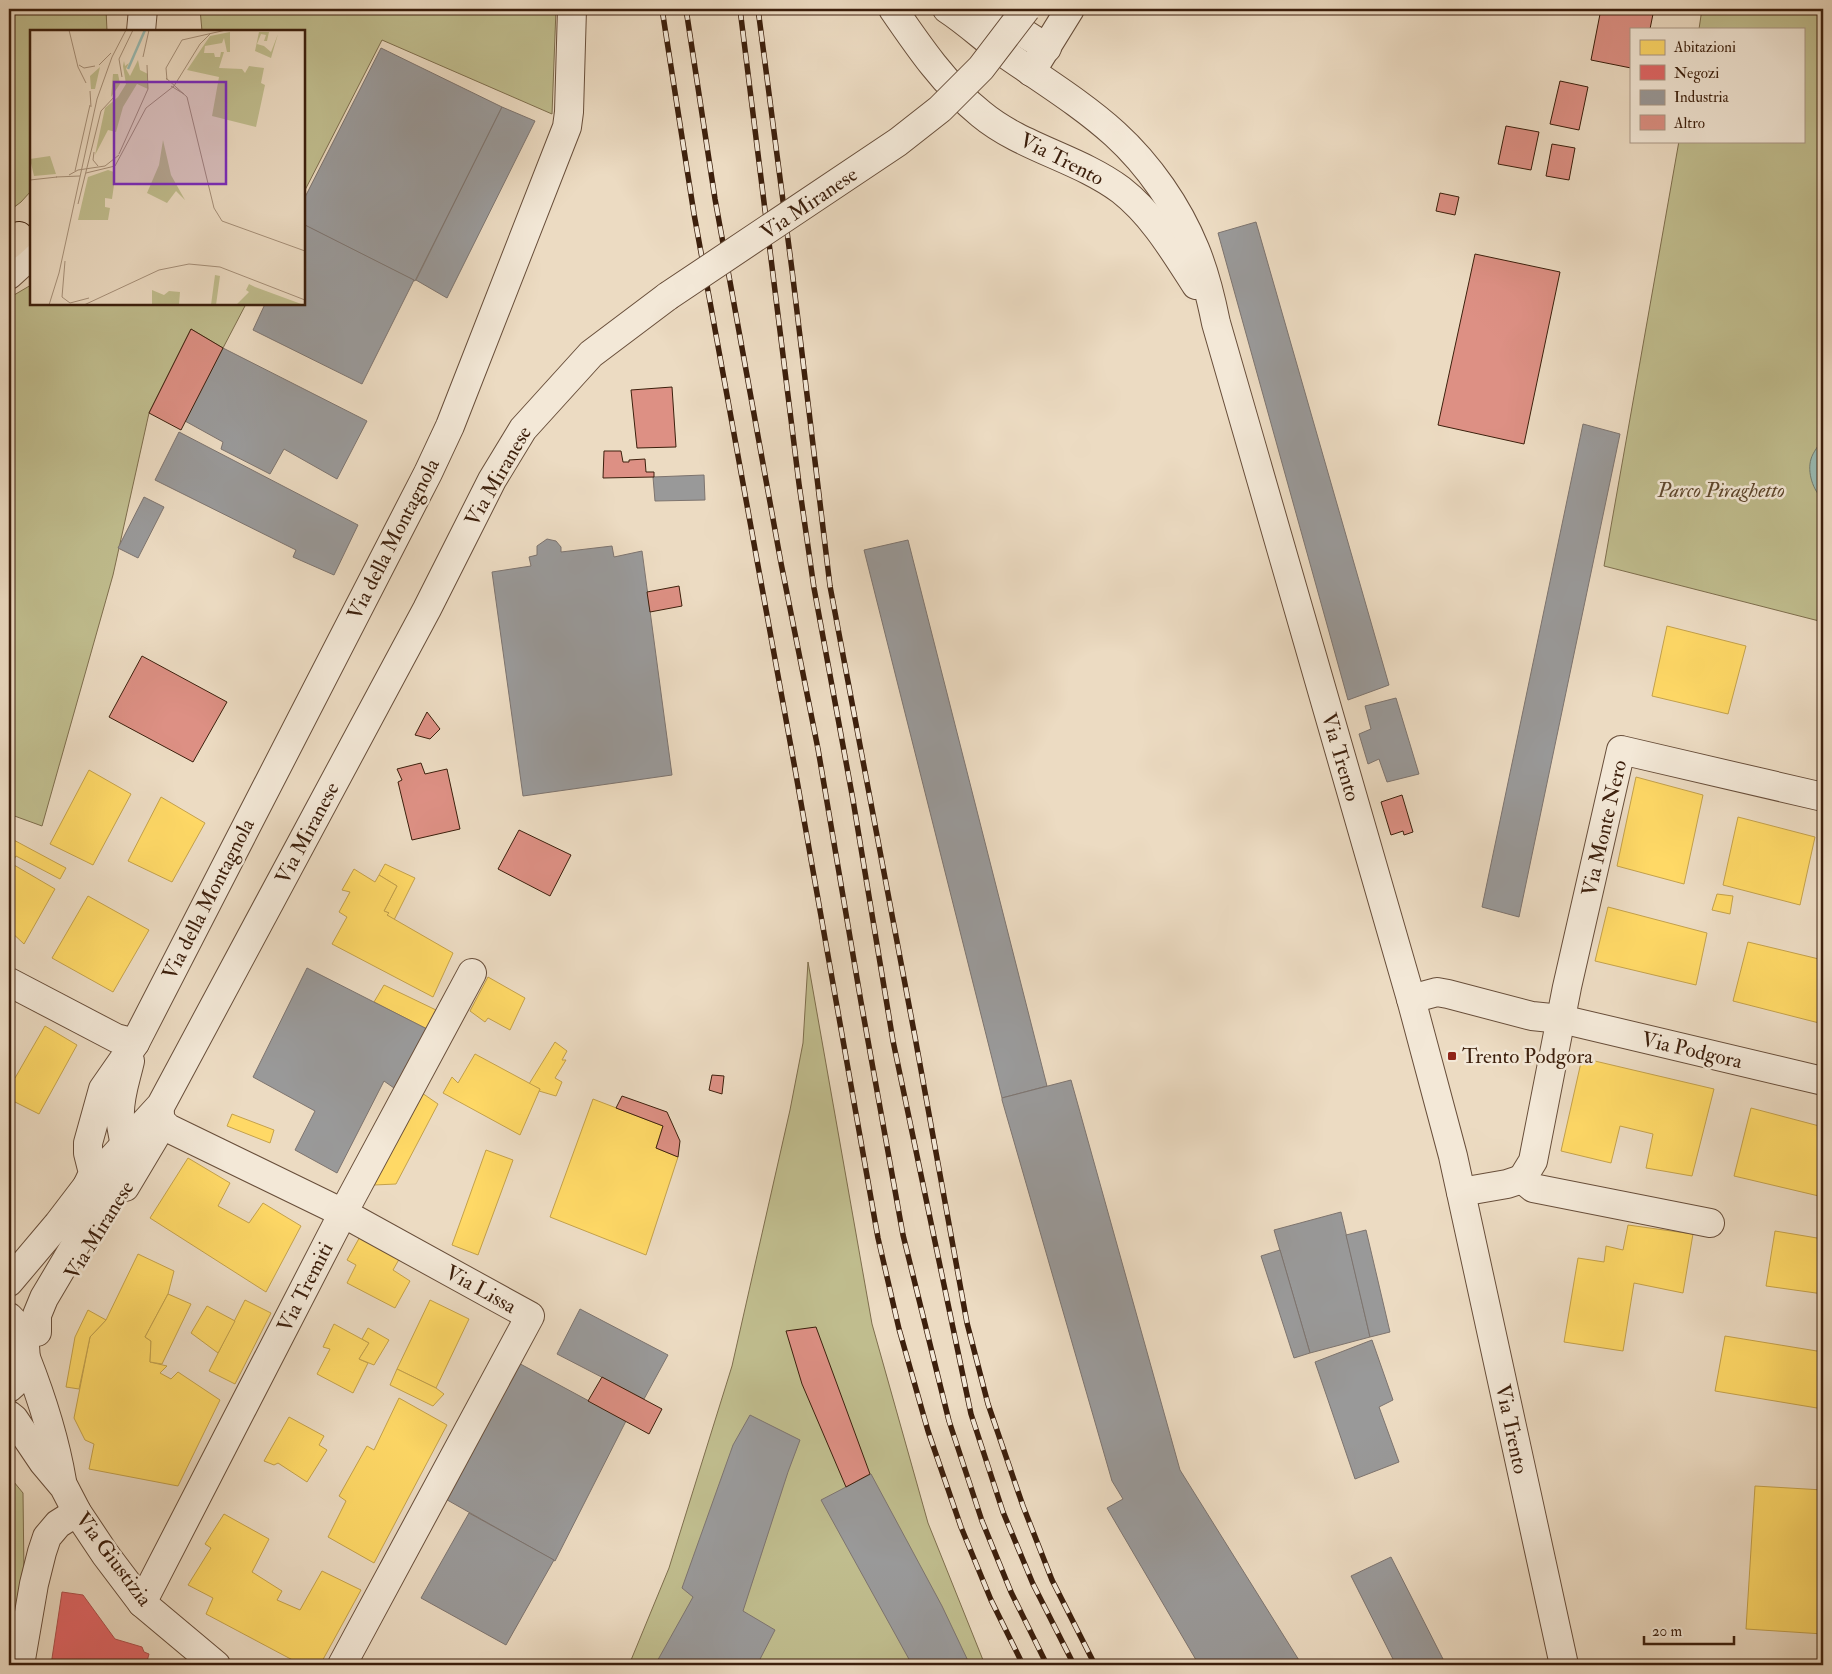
<svg xmlns="http://www.w3.org/2000/svg" width="1832" height="1674" viewBox="0 0 1832 1674" font-family="'IM FELL Double Pica',serif">
	<style>
		.green { fill: #c0bd8e; stroke: #7e6e4d }
		.water { fill: #99bbb3; stroke: #747d70 }
		.homes { fill: #ffd966; stroke: #c4a14b }
		.shops { fill: #e06666; stroke: #af514b }
		.industry { fill: #999; stroke: #7d746f }
		.building { fill: #dd9084; stroke: #3c1f0c }
		.lines { fill: none; stroke-linecap: round; stroke-linejoin: round }
		.minor-casing { stroke: #684e3a; stroke-width: 30 }
		.highway-casing { stroke: #3c1f0c; stroke-width: 30 }
		.minor { stroke: #f3e8d7; stroke-width: 28 }
		.highway { stroke: #ecdbc2; stroke-width: 28 }
		.rail-casing { stroke: #3c1f0c; stroke-width: 5.5 }
		.rail { stroke: #f3e8d7; stroke-width: 4; stroke-dasharray: 11; stroke-linecap: butt }
		.minor-bridge-casing { stroke: #684e3a; stroke-width: 30; stroke-linecap: butt }
		.minor-bridge { stroke: #f3e8d7; stroke-width: 28 }
		.poi-dot { fill: #8f2418; stroke: #f3e8d7; stroke-width: 2 }
		.labels { text-anchor: middle; stroke-width: 5; stroke-linejoin: round; paint-order: stroke }
		.street-label { font-size: 21px; fill: #3c1f0c; stroke: #f3e8d7 }
		.park-label { font-size: 21px; font-style: italic; fill: #5d462c; stroke: #f3e8d7 }
		.poi-label { font-size: 21px; fill: #3c1f0c; stroke: #f3e8d7; text-anchor: start }
		.inset-river { fill: none; stroke: #99bbb3; stroke-width: 2.5 }
		.inset-road { fill: none; stroke: #a69079; stroke-width: 1 }
		.view { fill: #7b2cbf; fill-opacity: 0.15; stroke: #7b2cbf; stroke-width: 2.5 }
		.inset-edge { fill: none; stroke: #3c1f0c; stroke-width: 2.5 }
	</style>
	<rect width="100%" height="100%" fill="#ecdbc2"/>
	<filter id="stains"><feTurbulence type="fractalNoise" baseFrequency=".004" numOctaves="4"/><feColorMatrix values="0 0 0 0 .2 0 0 0 0 .09 0 0 0 0 .02 0 0 0 .5 -.17"/></filter>
	<radialGradient id="worn" r=".72"><stop offset=".6" stop-color="#630" stop-opacity="0"/><stop offset="1" stop-color="#630" stop-opacity=".3"/></radialGradient>
	<g class="green">
		<path d="M9,9H106L107,31H31V191L21,202L9,211Z"/>
		<path d="M200,9H556L552,114L382,40L304,192V31H202Z"/>
		<path d="M1702,9H1823V622L1604,566L1679,141H1803V29H1699Z"/>
		<path d="M31,285V304H246L223,348L191,329L149,413L113,575L42,826L9,814V298Z"/>
		<path d="M808,962L872,1324L928,1523L985,1665H629L669,1568L732,1366L790,1110L803,1043Z"/>
		<path d="M9,1476L23,1493L24,1576L9,1665Z"/>
	</g>
	<path class="water" d="M1823,439V499C1813,491 1807,472 1811,459C1813,452 1819,445 1823,439Z"/>
	<g class="homes">
		<path d="M1667,626L1746,646L1728,714L1652,696Z"/>
		<path d="M89,770L131,794L93,865L50,844Z"/>
		<path d="M1636,777L1703,795L1684,884L1617,866Z"/>
		<path d="M161,797L205,823L172,882L128,861Z"/>
		<path d="M1738,817L1815,837L1800,905L1723,885Z"/>
		<path d="M10,838L66,868L60,879L16,856L12,863L9,861Z"/>
		<path d="M385,864L415,878L394,920L387,915L389,913L384,911L397,886L379,875Z"/>
		<path d="M14,865L55,889L24,944L9,930V875Z"/>
		<path d="M354,869L375,882L379,875L397,886L384,911L389,913L387,915L453,953L433,997L332,944L347,917L339,912L350,892L342,890Z"/>
		<path d="M1717,894L1733,896L1730,914L1712,910Z"/>
		<path d="M88,896L149,930L113,992L52,958Z"/>
		<path d="M1608,907L1707,933L1696,985L1595,961Z"/>
		<path d="M1748,942L1823,960V1024L1733,1001Z"/>
		<path d="M488,977L525,998L510,1030L488,1018L485,1022L470,1011Z"/>
		<path d="M384,985L436,1010L427,1029L374,1002Z"/>
		<path d="M45,1026L77,1045L39,1114L9,1099V1075L15,1078Z"/>
		<path d="M555,1042L567,1051L562,1060H566L555,1078L562,1082L556,1096L539,1091L540,1089L529,1084Z"/>
		<path d="M475,1054L540,1089L520,1135L443,1093L452,1077L458,1083Z"/>
		<path d="M1582,1058L1714,1089L1692,1176L1646,1168L1653,1134L1620,1126L1611,1163L1561,1151Z"/>
		<path d="M422,1093L438,1104L396,1184L374,1185Z"/>
		<path d="M593,1099L663,1126L656,1148L678,1157L646,1255L550,1217Z"/>
		<path d="M1751,1108L1823,1127V1197L1734,1176Z"/>
		<path d="M232,1114L274,1130L270,1143L227,1126Z"/>
		<path d="M486,1150L513,1160L478,1255L452,1245Z"/>
		<path d="M188,1158L230,1183L218,1206L249,1223L263,1203L301,1226L266,1292L150,1218Z"/>
		<path d="M1628,1225L1693,1234L1683,1293L1634,1283L1623,1351L1564,1342L1578,1258L1604,1262L1606,1246L1623,1250Z"/>
		<path d="M1775,1231L1823,1239V1294L1766,1286Z"/>
		<path d="M362,1233L402,1254L393,1270L410,1281L395,1308L347,1283L356,1265L347,1260Z"/>
		<path d="M138,1254L174,1271L168,1294L145,1337L151,1341L150,1362L167,1366L160,1373L171,1379L178,1372L220,1400L178,1486L89,1469L94,1444L85,1440L74,1418L90,1337L106,1320Z"/>
		<path d="M168,1294L191,1304L162,1364L150,1362L151,1341L145,1337Z"/>
		<path d="M245,1300L271,1313L235,1384L209,1371Z"/>
		<path d="M430,1300L469,1319L436,1388L397,1369Z"/>
		<path d="M207,1306L235,1321L218,1353L191,1333Z"/>
		<path d="M88,1310L106,1320L90,1337L79,1389L66,1387L75,1337Z"/>
		<path d="M334,1324L369,1343L359,1359L368,1363L353,1393L317,1374L330,1349L323,1347Z"/>
		<path d="M368,1328L389,1340L374,1365L359,1359L369,1343L362,1339Z"/>
		<path d="M1725,1336L1823,1352V1409L1715,1391Z"/>
		<path d="M397,1369L436,1388L444,1394L433,1406L390,1385Z"/>
		<path d="M399,1398L447,1425L374,1563L328,1537L346,1501L339,1496L367,1446L374,1450Z"/>
		<path d="M289,1417L324,1436L319,1445L327,1450L307,1482L278,1463L274,1465L264,1461Z"/>
		<path d="M1755,1486L1823,1490V1634L1746,1629Z"/>
		<path d="M224,1514L269,1539L252,1572L282,1591L277,1600L300,1610L322,1571L361,1590L320,1665H302L206,1614L213,1598L188,1585L211,1548L205,1544Z"/>
	</g>
	<path class="shops" d="M62,1592L83,1595L115,1639L142,1647L144,1652L149,1654L146,1665H51Z"/>
	<g class="industry">
		<path d="M381,48L502,107L415,281L304,225V199Z"/>
		<path d="M502,107L535,121L447,298L416,280Z"/>
		<path d="M1256,222L1389,685L1348,700L1218,233Z"/>
		<path d="M305,225L414,280L362,384L253,330L265,304H304Z"/>
		<path d="M223,348L367,421L337,479L284,449L270,474L221,449L223,442L185,421Z"/>
		<path d="M1583,424L1620,434L1519,917L1482,907Z"/>
		<path d="M179,432L358,525L334,575L293,557L296,550L155,480Z"/>
		<path d="M704,475L705,500L655,501L653,477Z"/>
		<path d="M144,497L164,507L138,558L118,548Z"/>
		<path d="M547,539L556,541L561,547V552L612,546L614,557L642,551L672,775L523,796L492,572L531,566L529,557L537,555V546Z"/>
		<path d="M908,540L1047,1086L1002,1098L864,550Z"/>
		<path d="M1396,698L1419,774L1387,782L1379,759L1368,764L1359,734L1371,729L1365,706Z"/>
		<path d="M307,968L427,1029L394,1088L384,1081L337,1173L295,1150L315,1111L253,1077Z"/>
		<path d="M1071,1080L1180,1470L1302,1665H1199L1107,1508L1123,1499L1112,1481L1002,1100V1098Z"/>
		<path d="M1341,1212L1370,1337L1310,1353L1274,1230Z"/>
		<path d="M1366,1230L1390,1332L1370,1337L1346,1235Z"/>
		<path d="M1280,1250L1310,1353L1294,1358L1261,1256Z"/>
		<path d="M580,1309L668,1355L644,1399L557,1354Z"/>
		<path d="M1372,1340L1393,1400L1379,1407L1399,1462L1355,1479L1315,1362Z"/>
		<path d="M513,1360L626,1421L555,1561L442,1497Z"/>
		<path d="M750,1415L800,1440L788,1472L743,1611L775,1630L757,1665H655L693,1597L682,1588L733,1445Z"/>
		<path d="M871,1474L942,1606L970,1665H901L910,1661L821,1500Z"/>
		<path d="M469,1513L554,1560L506,1645L421,1598Z"/>
		<path d="M1391,1557L1443,1659L1430,1665H1396L1351,1576Z"/>
	</g>
	<g class="building">
		<path d="M1601,9H1654L1650,29H1631V68L1591,60Z"/>
		<path d="M1560,81L1588,87L1579,130L1550,124Z"/>
		<path d="M1506,126L1539,132L1531,170L1498,164Z"/>
		<path d="M1552,144L1575,148L1569,180L1546,176Z"/>
		<path d="M1440,193L1459,197L1455,215L1436,211Z"/>
		<path d="M1475,254L1560,272L1524,444L1438,425Z"/>
		<path d="M191,329L223,348L181,430L149,413Z"/>
		<path d="M672,387L676,447L637,448L631,390Z"/>
		<path d="M604,451H621L623,462H629V460L645,459L646,472H654V477L603,478Z"/>
		<path d="M679,586L682,606L650,612L647,592Z"/>
		<path d="M142,656L227,702L193,762L109,717Z"/>
		<path d="M427,712L440,729L430,739L415,735Z"/>
		<path d="M421,763L425,774L447,769L460,829L412,840L398,782L402,780L397,769Z"/>
		<path d="M1402,795L1413,832L1404,835L1403,831L1391,835L1381,802Z"/>
		<path d="M519,830L571,855L550,896L498,869Z"/>
		<path d="M712,1075L724,1076L722,1094L709,1090Z"/>
		<path d="M622,1096L667,1112L680,1141L678,1157L656,1148L663,1126L616,1108Z"/>
		<path d="M816,1327L870,1474L846,1487L802,1384L786,1331Z"/>
		<path d="M602,1377L662,1409L649,1434L588,1401Z"/>
	</g>
	<g class="lines">
		<g class="minor-casing">
			<g id="minor">
				<path d="M893,9C919,47 945,85 981,114C1022,148 1078,158 1121,190C1153,215 1174,251 1196,285"/>
				<path d="M947,9C967,22 985,39 1004,53C1041,79 1082,104 1115,134C1149,165 1178,207 1195,249C1205,273 1211,298 1216,323L1411,999L1453,1156L1564,1665"/>
				<path d="M986,9L1047,48"/>
				<path d="M141,31L143,9"/>
				<path d="M1031,72L1070,9"/>
				<path d="M9,275L31,255"/>
				<path d="M9,982L116,1038L135,1043"/>
				<path d="M1411,999L1437,992L1448,994L1532,1016L1561,1019L1823,1081"/>
				<path d="M160,1120L168,1128L343,1213L530,1316L342,1665"/>
				<path d="M1522,1179L1533,1161L1567,987L1621,750L1823,797"/>
				<path d="M1522,1179L1533,1188L1710,1223"/>
				<path d="M87,1186L93,1173L88,1153V1143L103,1089L135,1043L428,473L450,426L567,127L569,112L572,9"/>
				<path d="M125,1187L159,1130L160,1114"/>
				<path d="M1461,1192L1507,1184L1522,1179"/>
				<path d="M9,1282L58,1224L87,1186L161,1105L427,609L492,480L523,429L591,354L668,296"/>
				<path d="M9,1317C30,1337 32,1369 9,1388"/>
				<path d="M37,1332V1315L44,1298L124,1163C128,1147 121,1133 120,1116C119,1097 126,1079 130,1061"/>
				<path d="M26,1358C41,1396 55,1440 62,1481"/>
				<path d="M9,1415L14,1419L43,1462L64,1487L77,1512L105,1554L142,1603L216,1665"/>
				<path d="M142,1603L343,1213L472,973"/>
				<path d="M20,1665L34,1584L42,1552L47,1537L58,1524L77,1512"/>
			</g>
		</g>
		<g class="highway-casing">
			<path id="highway" d="M9,245L19,236"/>
		</g>
		<use href="#minor" class="minor"/>
		<use href="#highway" class="highway"/>
		<g class="rail-casing">
			<g id="rail">
				<path d="M662,9L694,214L795,769L878,1238L899,1329L928,1431L961,1527L991,1600L1023,1665"/>
				<path d="M686,9L715,199L781,563L818,749L861,1002L903,1235L949,1421L982,1521L1011,1592L1047,1665"/>
				<path d="M740,9L799,484L814,588L853,800L893,1041L971,1414L1003,1512L1033,1584L1074,1665"/>
				<path d="M758,9L792,270L830,586L915,1037L967,1323L988,1404L1023,1506L1052,1580L1095,1665"/>
			</g>
		</g>
		<use href="#rail" class="rail"/>
		<g class="minor-bridge-casing">
			<path id="minor-bridge" d="M668,296L898,142L940,109L981,68L1026,9"/>
		</g>
		<use href="#minor-bridge" class="minor-bridge"/>
	</g>
	<rect class="poi-dot" x="1447" y="1051" width="10" height="10" rx="2.5"/>
	<g class="labels">
		<g class="street-label">
			<text transform="translate(1062 159) rotate(27)" y="7">Via Trento</text>
			<text transform="translate(809 203) rotate(-34)" y="7">Via Miranese</text>
			<text transform="translate(498 476) rotate(-60)" y="7">Via Miranese</text>
			<text transform="translate(393 539) rotate(-63)" y="7">Via della Montagnola</text>
			<text transform="translate(1341 757) rotate(74)" y="7">Via Trento</text>
			<text transform="translate(1604 828) rotate(-77)" y="7">Via Monte Nero</text>
			<text transform="translate(307 833) rotate(-62)" y="7">Via Miranese</text>
			<text transform="translate(208 899) rotate(-63)" y="7">Via della Montagnola</text>
			<text transform="translate(1692 1050) rotate(13)" y="7">Via Podgora</text>
			<text transform="translate(99 1230) rotate(-58)" y="7">Via Miranese</text>
			<text transform="translate(305 1287) rotate(-63)" y="7">Via Tremiti</text>
			<text transform="translate(481 1289) rotate(29)" y="7">Via Lissa</text>
			<text transform="translate(1512 1429) rotate(78)" y="7">Via Trento</text>
			<text transform="translate(114 1559) rotate(53)" y="7">Via Giustizia</text>
		</g>
		<g class="park-label">
			<text x="1721" y="497">Parco Piraghetto</text>
		</g>
		<g class="poi-label">
			<text x="1462" y="1063">Trento Podgora</text>
		</g>
	</g>
	<g transform="translate(30 30)">
		<rect width="275" height="275" fill="#ecdbc2"/>
		<path d="M200,2V22H197L194,8L192,13L175,16L174,23H184L185,27H190L191,22H194L189,38L212,39L215,43L219,36L234,38L231,53L235,55L226,97L182,86L189,47L157,40L180,6ZM229,2H239L237,11H234L236,5L231,4L227,14L234,16L241,22L248,4L241,28L225,21ZM108,30L110,40L118,44V59L107,54L93,77L86,102L78,100L65,125L75,78L88,67L96,54L93,36L94,31L95,36L99,33L96,39L100,46ZM70,37L65,59H61L60,46ZM83,44H88L90,54L81,67ZM133,110L141,145L155,170L146,161L137,173L117,163L129,135ZM20,126L26,144L4,146L0,129ZM78,140L84,142L85,148L82,169L75,168V177L80,178L78,190H48L58,147ZM185,245L190,246L186,275H181ZM219,254L225,257L274,275H206L219,262L216,260ZM122,260L134,265L139,261L150,262L149,274H122Z" fill="#c0bd8e"/>
		<path class="inset-river" d="M98,39L115,0"/>
		<path class="inset-road" d="M39,0L48,37L56,53M113,27L119,0M49,35L54,38L65,36M69,35L81,23M92,47L89,29L103,0M136,48L157,67L184,178L192,191L275,221M137,50L136,38L152,10L196,0M141,56L154,64M60,61L61,77M64,122L63,130L68,136M89,124L118,59L117,35M45,141L60,75M56,143L85,136L116,78L144,56L170,14L181,3M39,145L48,140L75,136L89,125M26,147L50,146M0,150L27,147M48,174L71,81L85,66M35,231L32,267L40,273L59,268M19,275L29,243L67,69L82,27L96,0M54,275L129,240L159,234L190,237L275,270"/>
		<path class="view" d="M84,52H196V154H84Z"/>
		<rect width="275" height="275" class="inset-edge"/>
	</g>
	<rect width="1832" height="1674" fill="none" stroke="#ecdbc2" stroke-width="30"/>
	<rect x="10" y="10" width="1812" height="1654" fill="none" stroke="#3c1f0c" stroke-width="2.5"/>
	<rect x="15" y="15" width="1802" height="1644" fill="none" stroke="#3c1f0c"/>
	<rect x="1630" y="28" width="175" height="115" fill="#f3e8d7" stroke="#aa9886"/>
	<rect x="1640" y="40" width="25" height="15" fill="#ffd966" stroke="#aa9886"/>
	<text x="1674" y="52" font-size="15" fill="#3c1f0c">Abitazioni</text>
	<rect x="1640" y="65" width="25" height="15" fill="#e06666" stroke="#aa9886"/>
	<text x="1674" y="78" font-size="15" fill="#3c1f0c">Negozi</text>
	<rect x="1640" y="90" width="25" height="15" fill="#999999" stroke="#aa9886"/>
	<text x="1674" y="102" font-size="15" fill="#3c1f0c">Industria</text>
	<rect x="1640" y="115" width="25" height="15" fill="#dd9084" stroke="#aa9886"/>
	<text x="1674" y="128" font-size="15" fill="#3c1f0c">Altro</text>
	<path d="M1644 1636v8h90v-8" fill="none" stroke="#3c1f0c" stroke-width="2.5"/>
	<text x="1652" y="1636" font-size="15" fill="#3c1f0c" stroke="#f3e8d7" stroke-width="4" paint-order="stroke">20 m</text>
	<rect width="100%" height="100%" filter="url(#stains)"/>
	<rect width="100%" height="100%" fill="url(#worn)"/>
</svg>
